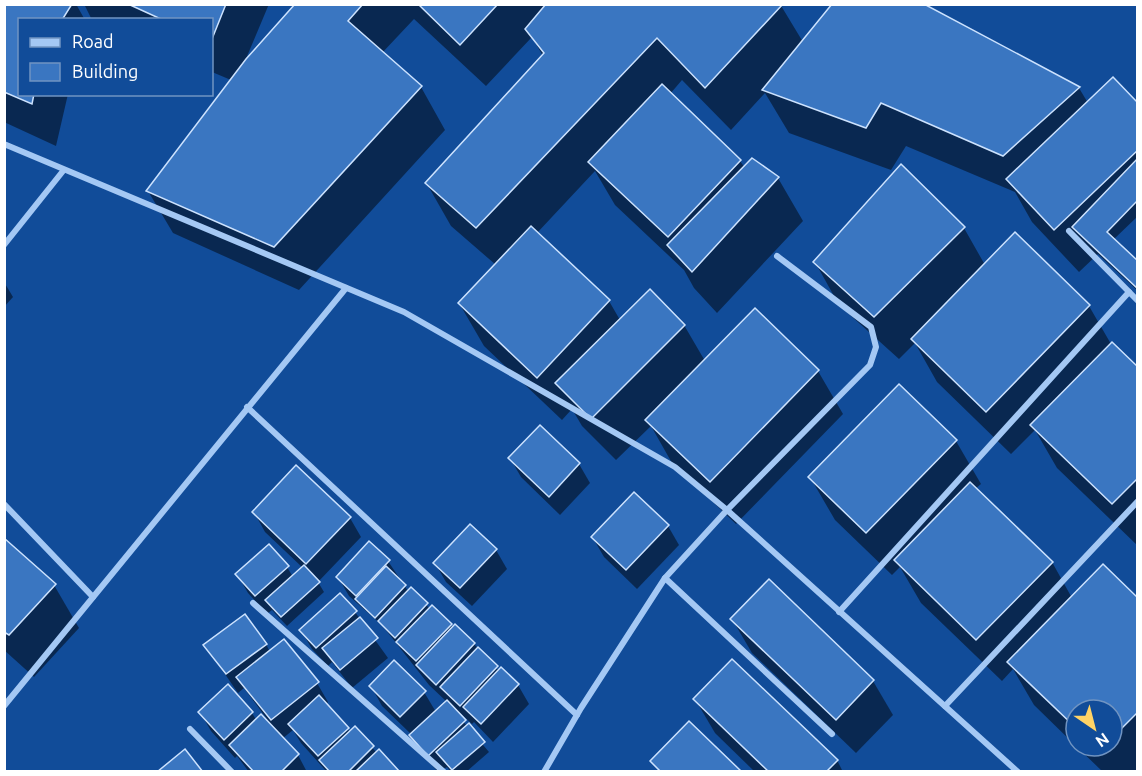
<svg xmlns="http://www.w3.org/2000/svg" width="1142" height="776" viewBox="0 0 1142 776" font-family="Ubuntu,sans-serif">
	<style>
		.shadow { fill: #0007 }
		.building { fill: #3a76c1; stroke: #cce2fe; stroke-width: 1.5 }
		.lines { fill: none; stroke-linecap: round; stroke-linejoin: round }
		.street { stroke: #a4c8f4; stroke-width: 6 }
	</style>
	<rect width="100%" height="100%" fill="#114c99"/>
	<g class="shadow">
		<path d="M4,4H76L85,20H20V94H68L56,146L4,122Z"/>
		<path d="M84,4H269L245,61L297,4H780L803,42L1079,88L1088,103L1138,105V216L1113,240L1138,263V291L1098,254L1079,272L1032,222L1015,192L906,146L891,170L789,133L765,93L731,130L682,80L670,94L740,161L745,168L753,160L778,178L803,221L717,313L694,288L684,270L615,205L595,171L537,233L609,301L620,320L684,325L705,361L755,310L818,371L843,414L736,524L672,463L651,426L616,460L582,426L572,409L562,420L484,346L459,303L496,265L451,226L427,184L543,56L532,37L486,86L414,19L382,53L421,87L445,130L299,290L173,233L148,191L231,80L212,72V20H92Z"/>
		<path d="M964,228L985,265L1089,306L1111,344L1138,369V546L1057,468L1035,430L1011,454L937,382L915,343L899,359L839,305L815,262Z"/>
		<path d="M4,282L13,297L4,307Z"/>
		<path d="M540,427L579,464L590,483L560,515L521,477L510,458Z"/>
		<path d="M956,441L981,484L975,489L1052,562L1072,598L1138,600V772H1103L1076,746H1112V710H1076V746L1034,705L1013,669L1002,681L921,603L900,567L892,575L835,520L810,477Z"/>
		<path d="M254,512L350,518L361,537L318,582L324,592L287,626L272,610L267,614L248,593L237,574L287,567L293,577L303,568L265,532Z"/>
		<path d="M668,526L679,545L637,589L604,557L593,538Z"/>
		<path d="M4,540L54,585L79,628L34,677L4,650Z"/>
		<path d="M496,550L507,569L472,606L446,582L435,563Z"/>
		<path d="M388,561L408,591L411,589L430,609L474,644L499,671L501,669L518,685L529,704L493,742L474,722L472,724L458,711L456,713L489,752L466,772H451L447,767L438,772L422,754L412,735L382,706L371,686L424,692L436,712L447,702L429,685L382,625L349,596L338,577Z"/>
		<path d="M769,581L873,681L893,715L856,753L752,653L732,619Z"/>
		<path d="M355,612L388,658L352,688L332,662L328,666L312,649L301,630Z"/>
		<path d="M266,644L270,652L317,683L328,702L326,705L351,733L355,729L377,753L398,772H327L301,743L293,730L282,739L298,755L307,772H249L237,756L235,758L211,731L200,712L252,713L257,721L270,723L244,688L238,693L205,645Z"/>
		<path d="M695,699L837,760L843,772H755L715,733Z"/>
	</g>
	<g class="building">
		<path d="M4,4H72L62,20H20V94H34L32,104L4,92Z"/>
		<path d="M128,4H226L212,39V20H163Z"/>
		<path d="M295,4H363L348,21L422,86L274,247L146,191L246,59Z"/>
		<path d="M418,4H498L460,45Z"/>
		<path d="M546,4H783L705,88L657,38L476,228L425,183L544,53L525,29Z"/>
		<path d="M832,4H924L1080,87L1003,156L881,103L866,128L762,90Z"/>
		<path d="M1113,77L1138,103V150L1054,230L1006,179Z"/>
		<path d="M662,84L741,160L668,237L588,162Z"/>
		<path d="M752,158L779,177L692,272L667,245Z"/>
		<path d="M1138,158V200L1107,232L1138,261V289L1072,227Z"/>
		<path d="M901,164L965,227L874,317L813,262Z"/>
		<path d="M531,226L610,300L537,378L458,303Z"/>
		<path d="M1015,232L1090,305L986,412L911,339Z"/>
		<path d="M650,289L685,325L591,419L555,383Z"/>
		<path d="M755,308L819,370L710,482L645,420Z"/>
		<path d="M1112,342L1138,367V478L1112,504L1030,425Z"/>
		<path d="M899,384L957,440L866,533L808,477Z"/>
		<path d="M540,425L580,463L549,497L508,458Z"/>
		<path d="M296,465L351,517L306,564L252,512Z"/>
		<path d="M970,482L1053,562L976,640L894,560Z"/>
		<path d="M634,492L669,525L626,570L591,537Z"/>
		<path d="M470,524L497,549L460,588L433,563Z"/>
		<path d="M4,538L56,584L9,635L4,632Z"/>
		<path d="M369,541L390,560L356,596L336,577Z"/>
		<path d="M269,544L289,566L255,596L235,574Z"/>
		<path d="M1103,564L1138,598V712L1112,738V710H1076V728L1007,662Z"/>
		<path d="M304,565L320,582L281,617L265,600Z"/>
		<path d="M386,566L406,585L375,618L355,599Z"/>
		<path d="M769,579L874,680L836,720L730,619Z"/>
		<path d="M411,587L428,603L395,638L378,621Z"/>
		<path d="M340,593L357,611L316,648L299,630Z"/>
		<path d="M432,605L452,624L416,661L396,642Z"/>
		<path d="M245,614L267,644L226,674L203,645Z"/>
		<path d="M360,617L378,638L340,670L322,648Z"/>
		<path d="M455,624L475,643L436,685L416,665Z"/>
		<path d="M284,639L319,682L271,720L236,677Z"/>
		<path d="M478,647L498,666L460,706L440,687Z"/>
		<path d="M732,659L838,760L826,772H769L693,699Z"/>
		<path d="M394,660L426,691L400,717L369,686Z"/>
		<path d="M501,667L519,684L481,724L463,707Z"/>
		<path d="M228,684L253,712L224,740L198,712Z"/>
		<path d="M319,695L349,728L318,756L288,724Z"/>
		<path d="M447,700L466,720L428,756L409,735Z"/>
		<path d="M261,714L299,754L281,772H254L229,745Z"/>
		<path d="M689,721L742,772H661L650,761Z"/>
		<path d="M469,723L485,742L452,770L436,752Z"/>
		<path d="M355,726L374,746L348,772H330L319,760Z"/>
		<path d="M185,749L203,772H157Z"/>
		<path d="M379,749L400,772H355Z"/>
	</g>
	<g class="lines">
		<g class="street">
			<path d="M4,144L404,312L675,467L727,510L1018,772"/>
			<path d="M1069,231L1138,301"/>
			<path d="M4,245L63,171"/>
			<path d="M247,407L577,715"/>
			<path d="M4,504L93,597"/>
			<path d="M665,578L832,734"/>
			<path d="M253,603L444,772"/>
			<path d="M839,612L1129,292"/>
			<path d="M4,706L346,288"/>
			<path d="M945,706L1138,501"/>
			<path d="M190,729L232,772"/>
			<path d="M544,772L581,708L665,578L727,510L870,365L876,347L871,327L777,256"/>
		</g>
	</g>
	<rect width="1142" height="776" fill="none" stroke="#ffffff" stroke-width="12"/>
	<rect x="18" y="18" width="195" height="78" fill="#114c99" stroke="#7094c2" stroke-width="1.5"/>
	<rect x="30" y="38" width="30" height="9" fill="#a4c8f4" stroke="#7094c2" stroke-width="1.5"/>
	<text x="72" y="48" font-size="18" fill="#ffffff">Road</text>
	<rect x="30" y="63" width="30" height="18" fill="#3a76c1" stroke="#7094c2" stroke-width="1.5"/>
	<text x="72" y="78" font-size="18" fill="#ffffff">Building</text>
	<g transform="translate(1094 728) rotate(145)"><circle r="28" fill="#114c99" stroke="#7094c2" stroke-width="1.5"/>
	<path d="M0-4.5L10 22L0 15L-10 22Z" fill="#ffd366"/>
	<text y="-9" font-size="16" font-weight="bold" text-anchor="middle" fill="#ffffff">N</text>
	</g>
</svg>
